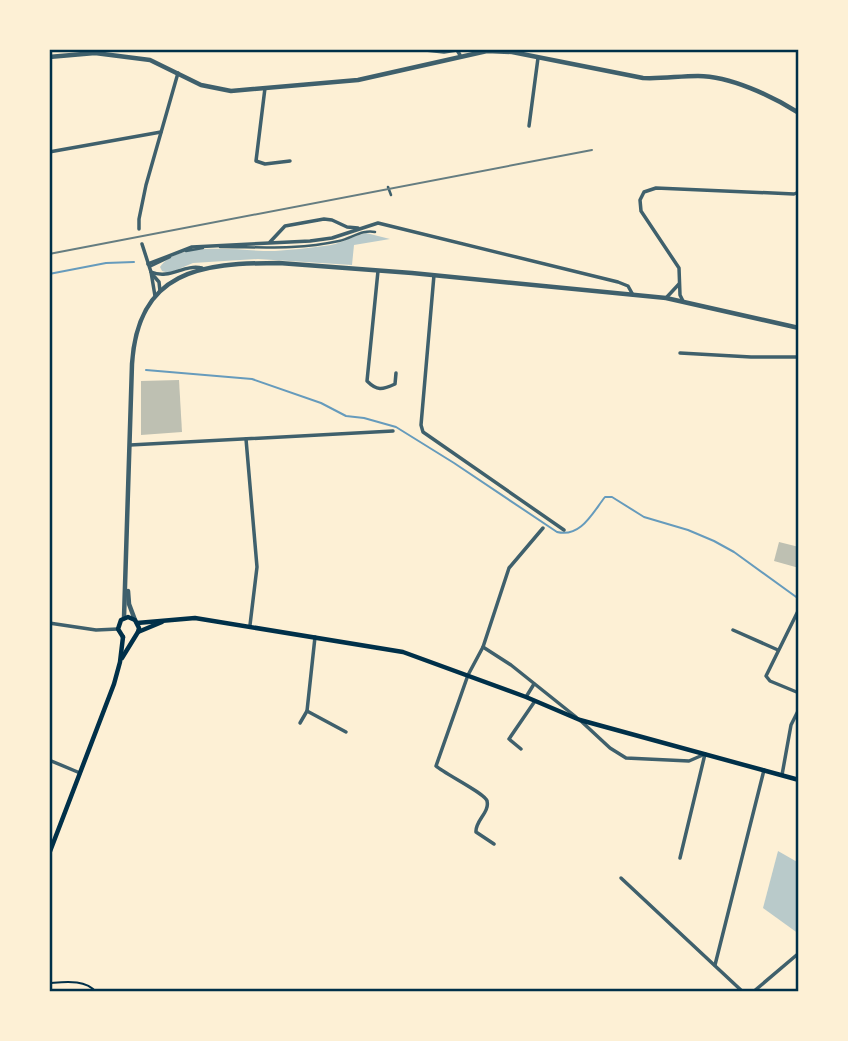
<svg xmlns="http://www.w3.org/2000/svg" width="848" height="1041" viewBox="0 0 848 1041" font-family="'Fira Sans Condensed',sans-serif">
	<style>
		.green { fill: #b9caca }
		.lines { fill: none; stroke-linecap: round; stroke-linejoin: round }
		.stream { stroke: #669bbc; stroke-width: 2 }
		.building { fill: #bec0b2 }
		.path { stroke: #003049; stroke-width: 2 }
		.pedestrian { stroke: #3f606c; stroke-width: 2.5 }
		.minor { stroke: #3f606c; stroke-width: 3.5 }
		.tertiary { stroke: #3f606c; stroke-width: 4.5 }
		.secondary { stroke: #003049; stroke-width: 4.5 }
		.rail { stroke: #657d81; stroke-width: 2 }
		.neatline { fill: none; stroke: #003049; stroke-width: 2.5 }
	</style>
	<rect width="100%" height="100%" fill="#fdf0d5"/>
	<g class="green">
		<path d="M366,233L390,239L354,245L352,265L258,259L193,263L169,273L162,271L160,267C179,239 245,252 275,251C291,250 308,248 324,246C340,245 351,236 366,233Z"/>
		<path d="M778,851L799,863V934L763,908Z"/>
	</g>
	<g class="lines">
		<g class="stream">
			<path d="M49,274L106,263L134,262"/>
			<path d="M146,370L252,379L321,403L346,416L364,418L396,427L454,463L557,532C581,538 593,512 605,497H612L644,517L688,530L714,541L734,552L799,599"/>
		</g>
	</g>
	<g class="building">
		<path d="M179,380L182,432L141,435V381Z"/>
		<path d="M779,542L799,547V568L774,561Z"/>
	</g>
	<g class="lines">
		<path class="path" d="M49,983C65,982 85,979 96,992"/>
		<g class="pedestrian">
			<path d="M388,187L391,195"/>
			<path d="M220,247C262,247 297,250 339,241C352,238 363,229 375,232"/>
			<path d="M186,251L203,248"/>
			<path d="M151,266L170,257"/>
		</g>
		<g class="minor">
			<path d="M416,49L444,52L457,50L460,55"/>
			<path d="M797,49L799,50"/>
			<path d="M265,88L256,161L265,164L290,161"/>
			<path d="M529,126L538,58"/>
			<path d="M49,152L161,132"/>
			<path d="M139,229V219L146,185L178,73"/>
			<path d="M270,242L285,226L324,219L332,220L347,227L358,228"/>
			<path d="M142,244L151,272L155,296"/>
			<path d="M148,264L192,247L310,241L332,238L378,223L618,282L628,286L633,295"/>
			<path d="M378,271L367,381C377,391 382,390 395,384L396,373"/>
			<path d="M151,272C170,280 183,264 202,268"/>
			<path d="M152,274L159,282L160,291"/>
			<path d="M434,275L421,425L423,432L564,530"/>
			<path d="M666,298L679,284"/>
			<path d="M683,301L680,295L679,268L641,211L640,200L644,192L656,188L794,194L799,192"/>
			<path d="M680,353L751,357H799"/>
			<path d="M246,439L257,567L250,625"/>
			<path d="M130,445L393,431"/>
			<path d="M543,528L509,568L483,647L511,665L576,717"/>
			<path d="M799,609L766,676L770,681L799,693"/>
			<path d="M49,623L96,630L118,629"/>
			<path d="M733,630L778,650"/>
			<path d="M483,647L468,675L436,766C445,774 486,794 487,801C490,812 475,821 476,832L494,844"/>
			<path d="M526,697L534,684"/>
			<path d="M307,711L346,732"/>
			<path d="M582,722L610,748L626,758L689,761L705,754"/>
			<path d="M300,723L307,711L315,637"/>
			<path d="M521,749L509,739L535,701"/>
			<path d="M49,760L80,773"/>
			<path d="M782,775L791,725L799,709"/>
			<path d="M680,858L705,754"/>
			<path d="M621,878L743,992"/>
			<path d="M715,965L764,770"/>
			<path d="M753,992L799,953"/>
		</g>
		<g class="tertiary">
			<path d="M49,57L95,53L150,60L201,85L231,91L358,80L487,51L512,52L643,78C662,79 679,76 698,76C730,76 772,96 799,113"/>
			<path d="M128,591L129,604L135,620"/>
			<path d="M124,618L132,364C138,270 201,263 279,263L412,273L666,298L799,328"/>
		</g>
		<g class="secondary">
			<path d="M137,623L195,618L403,652L526,697L580,720L799,780"/>
			<path d="M138,632L162,622"/>
			<path d="M122,658L138,632L139,628L135,620L128,617L121,620L118,629L123,637"/>
			<path d="M49,854L114,684L120,662L123,637"/>
		</g>
		<path class="rail" d="M49,254L592,150"/>
	</g>
	<rect width="848" height="1041" fill="none" stroke="#fdf0d5" stroke-width="102"/>
	<rect x="51" y="51" width="746" height="939" class="neatline"/>
</svg>
